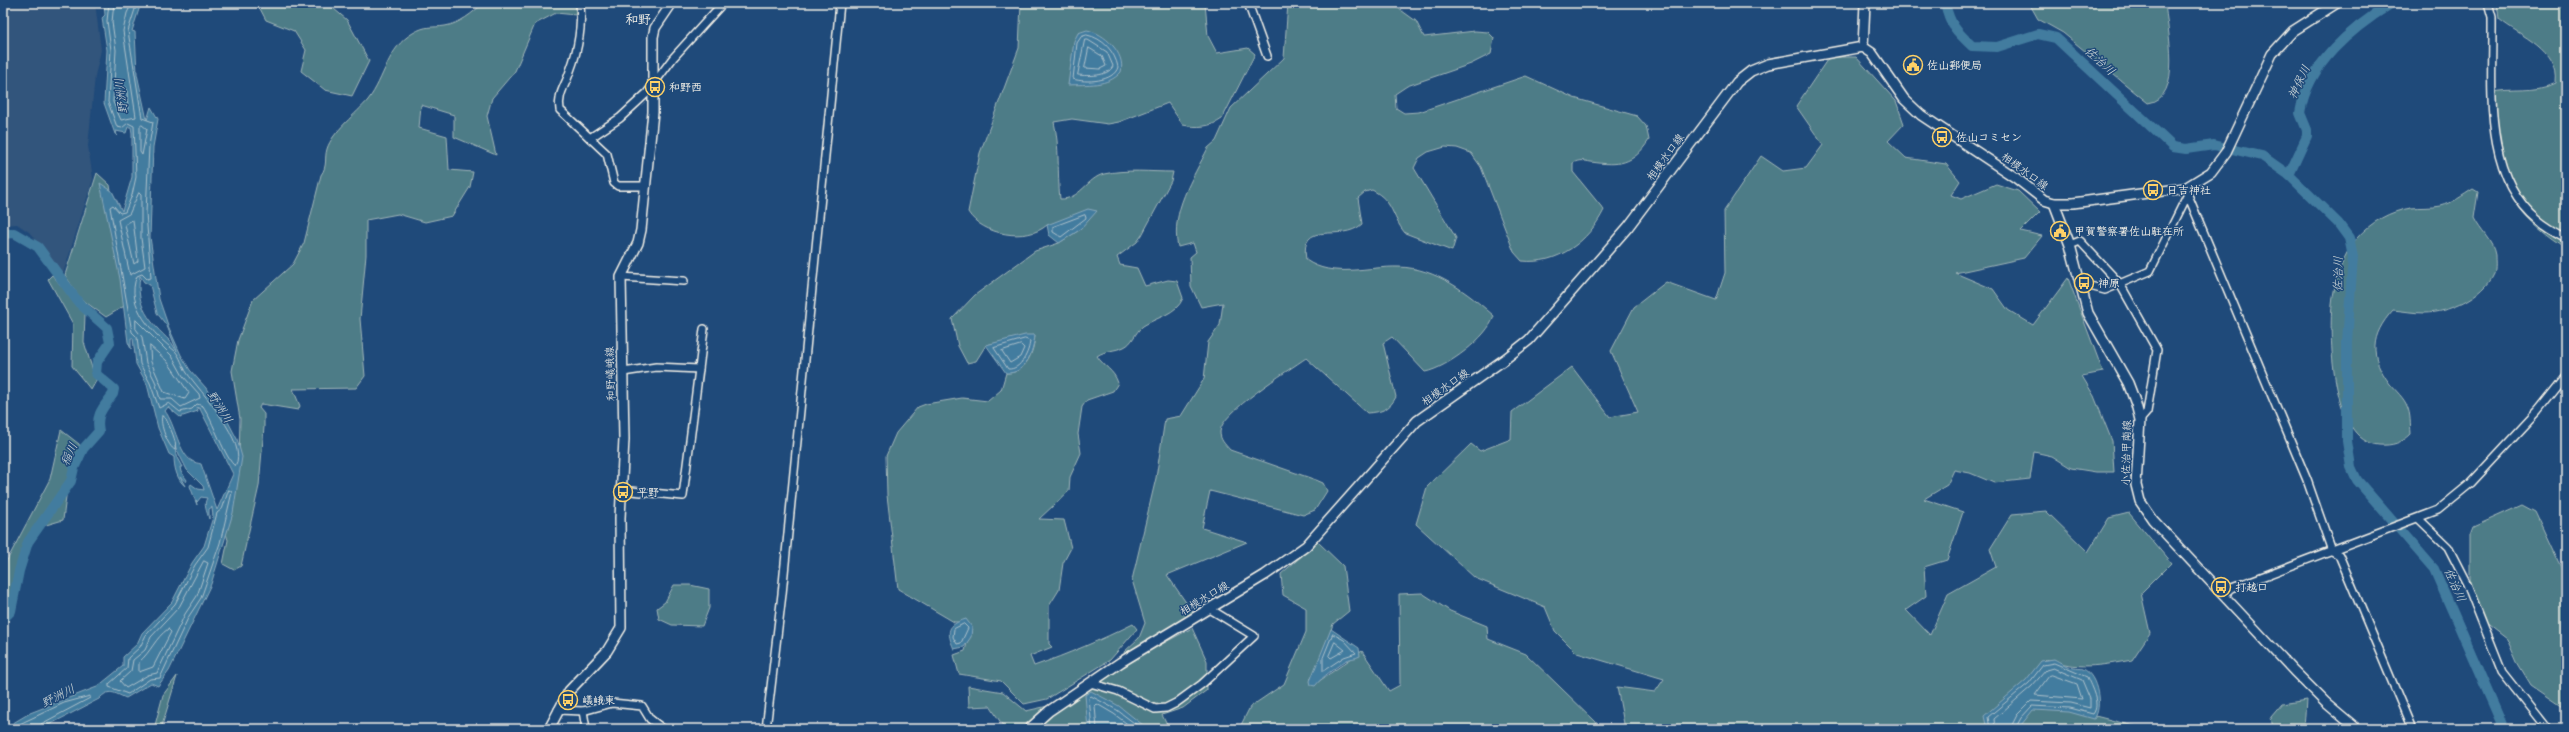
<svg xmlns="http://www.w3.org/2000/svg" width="2569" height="732" viewBox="0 0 2569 732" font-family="Kalam,'Klee One',sans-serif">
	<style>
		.built { fill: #32547b }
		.green { fill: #4e7c87; stroke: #a1b6b8 }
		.water { fill: #437b9f; stroke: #8aaabc; fill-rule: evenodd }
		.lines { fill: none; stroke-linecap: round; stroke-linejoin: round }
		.shore { stroke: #adc2cb; stroke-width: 1 }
		.river { stroke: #437b9f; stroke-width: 10 }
		.minor-casing { stroke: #f4f1e8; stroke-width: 10 }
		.major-casing { stroke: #f4f1e8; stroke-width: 12 }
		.minor { stroke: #1f4a7a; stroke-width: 7 }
		.major { stroke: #1f4a7a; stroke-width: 9 }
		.labels { text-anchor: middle; stroke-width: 3; stroke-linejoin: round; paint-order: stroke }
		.poi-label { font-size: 11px; font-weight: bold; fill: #f4f1e8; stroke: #1f4a7a; text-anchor: start }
		.street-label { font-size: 11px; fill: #f4f1e8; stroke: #1f4a7a }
		.water-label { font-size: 12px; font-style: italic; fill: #d9dfdd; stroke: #1f4a7a }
		.quarter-label { font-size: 13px; font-weight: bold; fill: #f4f1e8; stroke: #1f4a7a }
	</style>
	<rect width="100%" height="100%" fill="#1f4a7a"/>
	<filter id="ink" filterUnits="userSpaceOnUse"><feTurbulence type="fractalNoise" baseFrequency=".025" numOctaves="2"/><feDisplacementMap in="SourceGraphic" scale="8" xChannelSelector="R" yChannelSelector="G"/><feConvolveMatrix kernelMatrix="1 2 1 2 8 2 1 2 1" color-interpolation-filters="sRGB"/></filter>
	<g filter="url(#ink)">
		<path class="built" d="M3,3H95L101,50L95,76L88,146L93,179L63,274L29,232L17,224L3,225Z"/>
		<g class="green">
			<path d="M257,3H327L347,20L369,61L352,96L325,90L301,71L306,50L294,31L266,20Z"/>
			<path d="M483,3H577L576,15L556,13L535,24L515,71L492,98L487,116L496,155L454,137V115L421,105L419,128L447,136L449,170L473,172L470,187L452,216L425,222L398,214L366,220V255L360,319L365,376L356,388L293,389L300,406L298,410L261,404L259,408L264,414V427L259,486L241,566L234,570L223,564L228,540L224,527L239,461L240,419L232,371L238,340L253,300L293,264L304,243L321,175C328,165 324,159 327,149C332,132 357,113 368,100C385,78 387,48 413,33C426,25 432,28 445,26C459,24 473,13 483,3Z"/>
			<path d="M1021,3H1205L1208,36L1217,53L1248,48L1255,54L1222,119C1211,127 1197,128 1183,125L1168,103L1119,122L1108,124L1072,119L1054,122C1060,147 1057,173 1060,199C1080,200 1087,178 1104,174C1126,169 1151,172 1173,172L1171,181L1142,235L1137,242L1117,257L1120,265L1137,268L1145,286L1168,280L1177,281L1183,298C1177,314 1157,317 1143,326C1135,332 1133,343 1124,347C1115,351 1106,350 1097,356C1104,367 1114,370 1118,383L1113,391L1087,400L1082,407L1078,434L1081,453L1070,477L1069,491L1039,519L1064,520L1071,548L1063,563L1059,590L1049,606V644L1052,647L1030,656L1034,666C1068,654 1101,640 1133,624L1137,629L1110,660L1047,699L1024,704L1001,681L959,674L954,655L965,651L970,630L964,622H954L898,589L887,495L886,456L896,433L918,407L926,404L962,398L988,401L1001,390L1006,373C1026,374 1034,352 1035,335L986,345L976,361L967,363L958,346L952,319L975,295L1035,251L1059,243L1081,229L1047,225C1027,243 982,235 968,212L980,153L1019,48Z"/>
			<path d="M1288,3H1391L1416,21L1424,37L1475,31L1488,32L1494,38L1491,54L1471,64L1407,86L1395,94L1396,108L1404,113L1419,112L1526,76L1574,98L1637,116L1646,126L1649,140C1633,165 1619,166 1591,162C1584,161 1580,159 1573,163V172L1604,210C1589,241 1558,265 1522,261L1514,252L1481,167L1471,153L1457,148L1445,147L1428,152L1419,158L1414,168L1456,238L1452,251L1405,233C1391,216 1394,201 1372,190L1365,192L1358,198L1362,224C1341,244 1299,217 1306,260C1333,279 1368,266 1399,267C1436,268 1468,293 1494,316C1488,337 1447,368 1425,372L1392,337L1383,343L1396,397C1389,410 1382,412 1367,413L1306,358C1289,370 1220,413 1220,432C1220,440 1225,444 1230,450L1316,480L1323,483L1327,491L1315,510L1303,515L1210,491L1202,528L1247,542L1167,575L1196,617L1145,653L1192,628L1207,661V690L1183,708L1162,715L1169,729H1005L990,706L969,707L968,686L1003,692L1026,711L1048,706L1128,662L1124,652L1139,638L1145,623L1132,580L1156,478L1165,419L1181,416L1204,379L1208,342L1220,325L1223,303L1201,307L1191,286L1190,257L1196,252L1193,243L1178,247C1170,212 1193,178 1208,148L1216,141L1231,108L1284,58Z"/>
			<path d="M2029,3H2165C2167,28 2184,99 2148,103L2063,33L2038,19Z"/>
			<path d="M2497,3H2566V248C2548,237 2528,221 2516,203C2496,172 2489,129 2490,93C2511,87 2534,94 2555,83C2559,49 2521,37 2499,19Z"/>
			<path d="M1829,57H1856L1896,101L1904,124L1888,141L1906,158L1946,164L1960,181L1951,195L1961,199L1996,184L2018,191L2040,212L2021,231L2042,236L2024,258L1955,273L1993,289L2008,310L2033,325L2068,278L2103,372L2082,376L2094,396L2112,441L2114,472H2096L2071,468L2052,456L2034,452L2030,479L1994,483L1970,473L1954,470L1947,485L1924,499L1963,512L1947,560L1924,567L1926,596L1906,610L1930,635L1948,594L1996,567L1990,549L2012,514L2046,511L2088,552L2109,518L2129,513L2171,563L2141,593L2150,633L2132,660C2099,666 2078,670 2046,659L1992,729H1625L1617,687L1655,692L1664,679L1577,653L1555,631L1545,607L1475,578L1416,524L1427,487L1471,444L1480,451L1511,439L1512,412L1572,367L1610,417L1638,412L1611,351L1634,307L1666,282L1716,300L1725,273L1724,211L1761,156L1783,171L1806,168L1823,145L1796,106Z"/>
			<path d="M97,173L110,185L121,251L126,305L106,317L80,298L65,275Z"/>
			<path d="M2473,189L2478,192L2474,218C2480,231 2493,241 2495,255C2495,260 2496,270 2494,274C2484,297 2448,313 2424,313C2414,313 2404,311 2393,310C2370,336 2369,356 2390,384C2396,391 2404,398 2407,406C2411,414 2410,425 2411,434C2402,443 2392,446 2379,445C2332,442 2329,340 2332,305C2334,283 2342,255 2357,238C2371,222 2390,211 2411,208C2421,207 2431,208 2441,206C2453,203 2463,195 2473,189Z"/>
			<path d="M52,275L85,314L84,342L96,381L91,390L72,366L73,324L48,279Z"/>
			<path d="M61,430L79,444L83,459L68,481L63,520L36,528L22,554L9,608L3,618V568L50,479Z"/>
			<path d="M2522,505L2535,512L2566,578V709L2531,685L2517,662L2507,639L2476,615L2470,601V535L2473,527Z"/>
			<path d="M1318,542L1343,566L1349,611L1333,624L1316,675L1310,679L1315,684L1362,651L1389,691L1400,685L1399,594L1422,593L1450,611L1487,626L1488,639L1526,654L1596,722L1598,729H1239L1250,707L1284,684L1306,632V608L1283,595L1281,574Z"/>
			<path d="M674,585H690L709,589V608L702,626L672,625L659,619L657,608L665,602Z"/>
			<path d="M177,676L161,729H154L163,695Z"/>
			<path d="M2306,700L2304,729H2273L2271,717L2282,704Z"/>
			<path d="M2028,706L2064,708L2146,729H2015Z"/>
		</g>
		<g class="water">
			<path d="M104,3H141L132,31L135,32L137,74L147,120L151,107L158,119L153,147L150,237L159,299L169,328L181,355L190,370L206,388L219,411L224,414L237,439L242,457L233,513L211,584L169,671L158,686L151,683L126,698C114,693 109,688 99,699L41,729H3L30,713L97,687L123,666V657L137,644L142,633L172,602L192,563L204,546L213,517L212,507L209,509V519C207,511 203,505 207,498L201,497L197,502L196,500L197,505L190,486L191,484L198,489L204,490L203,486L187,470L175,446L176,456L182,467H180L181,472L187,480L186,482L180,477L185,486C177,480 174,467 174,457L169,454L158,428L147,384L136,364L133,338H131V349L128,342L120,279L100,183L112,191L122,211L132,177V133L131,127H128L126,133L116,131L117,136L115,134L104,103L107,50L102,18L105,15ZM140,276L144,282L150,285L157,313L167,326L177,351C174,348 173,344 170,341C150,322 135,306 140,276ZM168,407L180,417L198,411L197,407L200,409L233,474L217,510L201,464C198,463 195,463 192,461C179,454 175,424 165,411Z"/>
			<path d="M1087,30C1104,33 1126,53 1121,72C1108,87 1087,84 1068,85L1074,41L1078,33Z"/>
			<path d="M1088,209L1097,211L1081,229L1059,243L1049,235L1047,225Z"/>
			<path d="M1025,335H1035C1033,352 1026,374 1006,373L986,345Z"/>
			<path d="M966,619L972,627L971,637L964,647L954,649C946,631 947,625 966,619Z"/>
			<path d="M1331,629L1359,648L1360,656C1355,659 1349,658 1345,661C1334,669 1324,675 1315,686L1311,685L1310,681Z"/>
			<path d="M2054,659C2060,662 2067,667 2074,668C2077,669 2081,668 2083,669C2098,675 2103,708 2094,719L2069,712L2033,710L2018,729H1987L1984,716L2026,680L2041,661Z"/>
			<path d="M1091,691L1119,706L1148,729H1088L1085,695Z"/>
		</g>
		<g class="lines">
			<g class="shore">
				<path d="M109,3L107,21L111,50L108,102L117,127L122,128L128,123L134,126L136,177L132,195L125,212L120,213L113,205L110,207L132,332L137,337L140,364L150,383L159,408L169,403L180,412L192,409L197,404L203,406C212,419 226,460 235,466C250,444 199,390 187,373C183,367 180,356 175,351C155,335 124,306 137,276L142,274L147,279L151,278L146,213L149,146L153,122L142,118L128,31L137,3"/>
				<path d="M114,3L112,22L116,50L113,102L121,120L136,117L123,31L127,13L132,3"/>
				<path d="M1087,35C1103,38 1115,52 1118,67C1114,82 1085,83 1073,79L1077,43L1081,37Z"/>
				<path d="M1085,40H1088L1107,52L1113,66C1108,77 1088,76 1078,75Z"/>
				<path d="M1089,48L1102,56L1106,66L1100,69L1085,68Z"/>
				<path d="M122,80L127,91L128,110L124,112L119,101L120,82Z"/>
				<path d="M142,125L147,129L142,155L140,152V127Z"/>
				<path d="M139,193L141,195V238L145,267L130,275L118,220L129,214Z"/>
				<path d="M1085,215L1086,218L1061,237L1053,232V227Z"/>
				<path d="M133,220L138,261L134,264L125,225Z"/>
				<path d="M136,320L172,356L183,376L199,394L200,398L181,407L172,399H160L155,381L146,363L142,337L136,329Z"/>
				<path d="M1025,339L1030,341C1029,352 1021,370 1008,369L994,348Z"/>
				<path d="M1021,345L1024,348L1020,357L1010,363L1002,351Z"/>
				<path d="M150,346L167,361L189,393L185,399L164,392L151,362Z"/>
				<path d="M162,416L166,419C169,426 178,442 175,450C168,447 159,423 162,416Z"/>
				<path d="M229,490L232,492L220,543L201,598L189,616L160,678L150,679L128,694L109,687V684L127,668L128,658L140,647L146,635L175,604L195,565L208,547L217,513L222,509Z"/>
				<path d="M204,561L208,563L197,596L185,614L157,673L148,675L126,688L120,681L131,671L133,660L145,650L151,637L179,607Z"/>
				<path d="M964,624L968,628L961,643L957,644L953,637L954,629Z"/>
				<path d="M168,629L171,632L153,667L139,672V662C151,652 155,638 168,629Z"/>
				<path d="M1333,634L1344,640L1356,653L1344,657L1323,671V658Z"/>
				<path d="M1335,642L1345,650L1331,658L1329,656Z"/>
				<path d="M2052,675L2077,684L2082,699L2035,695L2049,676Z"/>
				<path d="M9,729L64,703L90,696V698L41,724L39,729"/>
				<path d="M1092,729L1089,698L1091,696L1117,710L1142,729"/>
				<path d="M1097,729L1095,706L1097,704L1114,714L1134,729"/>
				<path d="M1990,729L1988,717L2029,683L2043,665L2054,663L2087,677C2091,687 2101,704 2093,714L2070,708L2032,706L2021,718L2015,729"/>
				<path d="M1995,729L1994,719L2032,686L2046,670L2053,668L2082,680L2090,699V708L2070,703L2031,701L2017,715L2010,729"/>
			</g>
			<g class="river">
				<path d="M1945,3C1950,25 1956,31 1972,46L1997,47L2038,34L2056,38L2173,147L2186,149L2214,145L2262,156L2289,175L2338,223L2349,238L2353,257L2347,342V441L2351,467L2357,480L2434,569L2504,729"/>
				<path d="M2289,175L2307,136V130L2300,113C2308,63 2352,28 2392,3"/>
				<path d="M3,234L14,233L38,247L79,303L107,328L110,343L97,362L96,374L114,389L113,394C105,406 95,413 99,431L83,449L74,468L71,481L28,542L19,571L11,611L3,619"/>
			</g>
			<g class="minor-casing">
				<g id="minor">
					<path d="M580,3C582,25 578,50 570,71C566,85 557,94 560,110L607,154L614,183L618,186H646"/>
					<path d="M1248,3L1267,56"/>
					<path d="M2488,3L2492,17C2493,83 2481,173 2538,220C2546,227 2557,233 2566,238"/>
					<path d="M590,138L620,118L647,93L673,58L723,3"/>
					<path d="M2185,188L2307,480L2332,551L2339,555L2412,729"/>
					<path d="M2070,245L2080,241L2120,284L2157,350L2147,412L2140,420"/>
					<path d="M621,277L684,281"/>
					<path d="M2080,286H2090L2105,290L2150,271L2187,196"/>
					<path d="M623,372L656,367L699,369L704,329"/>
					<path d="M621,490L683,496L699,369"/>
					<path d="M2419,519L2448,547L2467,584L2502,672L2547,729"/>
					<path d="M2224,595L2232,588L2438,510L2471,483L2538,411L2566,376"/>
					<path d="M1090,683L1118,691L1155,709L1166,708L1176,703L1202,684L1254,636L1210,609"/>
					<path d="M558,710L583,711L612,703L642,706L650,719L663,729"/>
					<path d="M583,711L586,729"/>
					<path d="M766,729L782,594L840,3"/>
				</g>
			</g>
			<g class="major-casing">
				<g id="major">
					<path d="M1863,47L1865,3"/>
					<path d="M2054,203L2070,245L2088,313L2128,383L2136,404L2140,420L2136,485L2140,501L2153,520L2294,671L2325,702L2357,729"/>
					<path d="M549,729L569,691L607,651L621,628L620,518L624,439L621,277L638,243L641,230L653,112V37L655,28L672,3"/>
					<path d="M1029,729L1049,711L1121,662L1265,575L1306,546L1417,421L1505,359L1529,340L1628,227L1737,82L1751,71L1768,64L1863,47L1872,53L1904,99L1921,115L2016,178L2044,200L2054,203H2073L2185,188L2211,172L2226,152L2272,54L2293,31L2337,3"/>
				</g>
			</g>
			<use href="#minor" class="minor"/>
			<use href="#major" class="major"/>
		</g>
	</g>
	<defs>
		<g id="civic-ring" transform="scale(1)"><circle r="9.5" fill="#1f4a7a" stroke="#ffd166" stroke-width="1.5"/><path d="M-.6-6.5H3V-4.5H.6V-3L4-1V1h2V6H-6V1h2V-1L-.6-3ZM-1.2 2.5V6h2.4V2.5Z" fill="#ffd166"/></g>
		<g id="bus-ring" transform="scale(1)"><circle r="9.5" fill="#1f4a7a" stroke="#ffd166" stroke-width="1.5"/><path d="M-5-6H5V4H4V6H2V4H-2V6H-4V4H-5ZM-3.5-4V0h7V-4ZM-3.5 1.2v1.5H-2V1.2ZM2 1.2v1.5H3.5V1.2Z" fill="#ffd166"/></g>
	</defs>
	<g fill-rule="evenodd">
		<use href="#civic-ring" x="1913" y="65"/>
		<use href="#bus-ring" x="655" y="87"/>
		<use href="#bus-ring" x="1942" y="137"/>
		<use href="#bus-ring" x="2153" y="190"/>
		<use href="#civic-ring" x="2060" y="231"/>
		<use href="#bus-ring" x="2084" y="283"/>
		<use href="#bus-ring" x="623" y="492"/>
		<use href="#bus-ring" x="2221" y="587"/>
		<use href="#bus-ring" x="568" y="700"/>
	</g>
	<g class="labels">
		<g class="poi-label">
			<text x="1927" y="69">佐山郵便局</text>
			<text x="669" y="91">和野西</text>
			<text x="1956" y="141">佐山コミセン</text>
			<text x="2167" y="194">日吉神社</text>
			<text x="2074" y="235">甲賀警察署佐山駐在所</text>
			<text x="2098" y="287">神原</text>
			<text x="637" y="496">平野</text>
			<text x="2235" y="591">打越口</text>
			<text x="582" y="704">嶬峨東</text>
		</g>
		<g class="street-label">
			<text transform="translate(1665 157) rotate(-54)" y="4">相模水口線</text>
			<text transform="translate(2025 171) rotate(36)" y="4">相模水口線</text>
			<text transform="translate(610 374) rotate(-92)" y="4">和野嶬峨線</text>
			<text transform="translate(1445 387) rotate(-35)" y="4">相模水口線</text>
			<text transform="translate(2126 453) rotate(-89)" y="4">小佐治甲南線</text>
			<text transform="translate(1204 598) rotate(-31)" y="4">相模水口線</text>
		</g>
		<g class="water-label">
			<text transform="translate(2100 61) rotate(43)" y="4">佐治川</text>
			<text transform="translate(2299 82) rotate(-65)" y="4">神保川</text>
			<text transform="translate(121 96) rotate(-97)" y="4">野洲川</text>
			<text transform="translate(2338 274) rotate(-89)" y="4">佐治川</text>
			<text transform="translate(220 407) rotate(58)" y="4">野洲川</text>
			<text transform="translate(69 454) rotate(-66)" y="4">稲川</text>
			<text transform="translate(2455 585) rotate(66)" y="4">佐治川</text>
			<text transform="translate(58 696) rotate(-27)" y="4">野洲川</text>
		</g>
		<g class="quarter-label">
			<text x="638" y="24">和野</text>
		</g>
	</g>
	<rect width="2569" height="732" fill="none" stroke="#1f4a7a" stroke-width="16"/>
	<rect x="8" y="8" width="2553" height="716" fill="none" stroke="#f4f1e8" stroke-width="1.5" filter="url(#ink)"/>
</svg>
